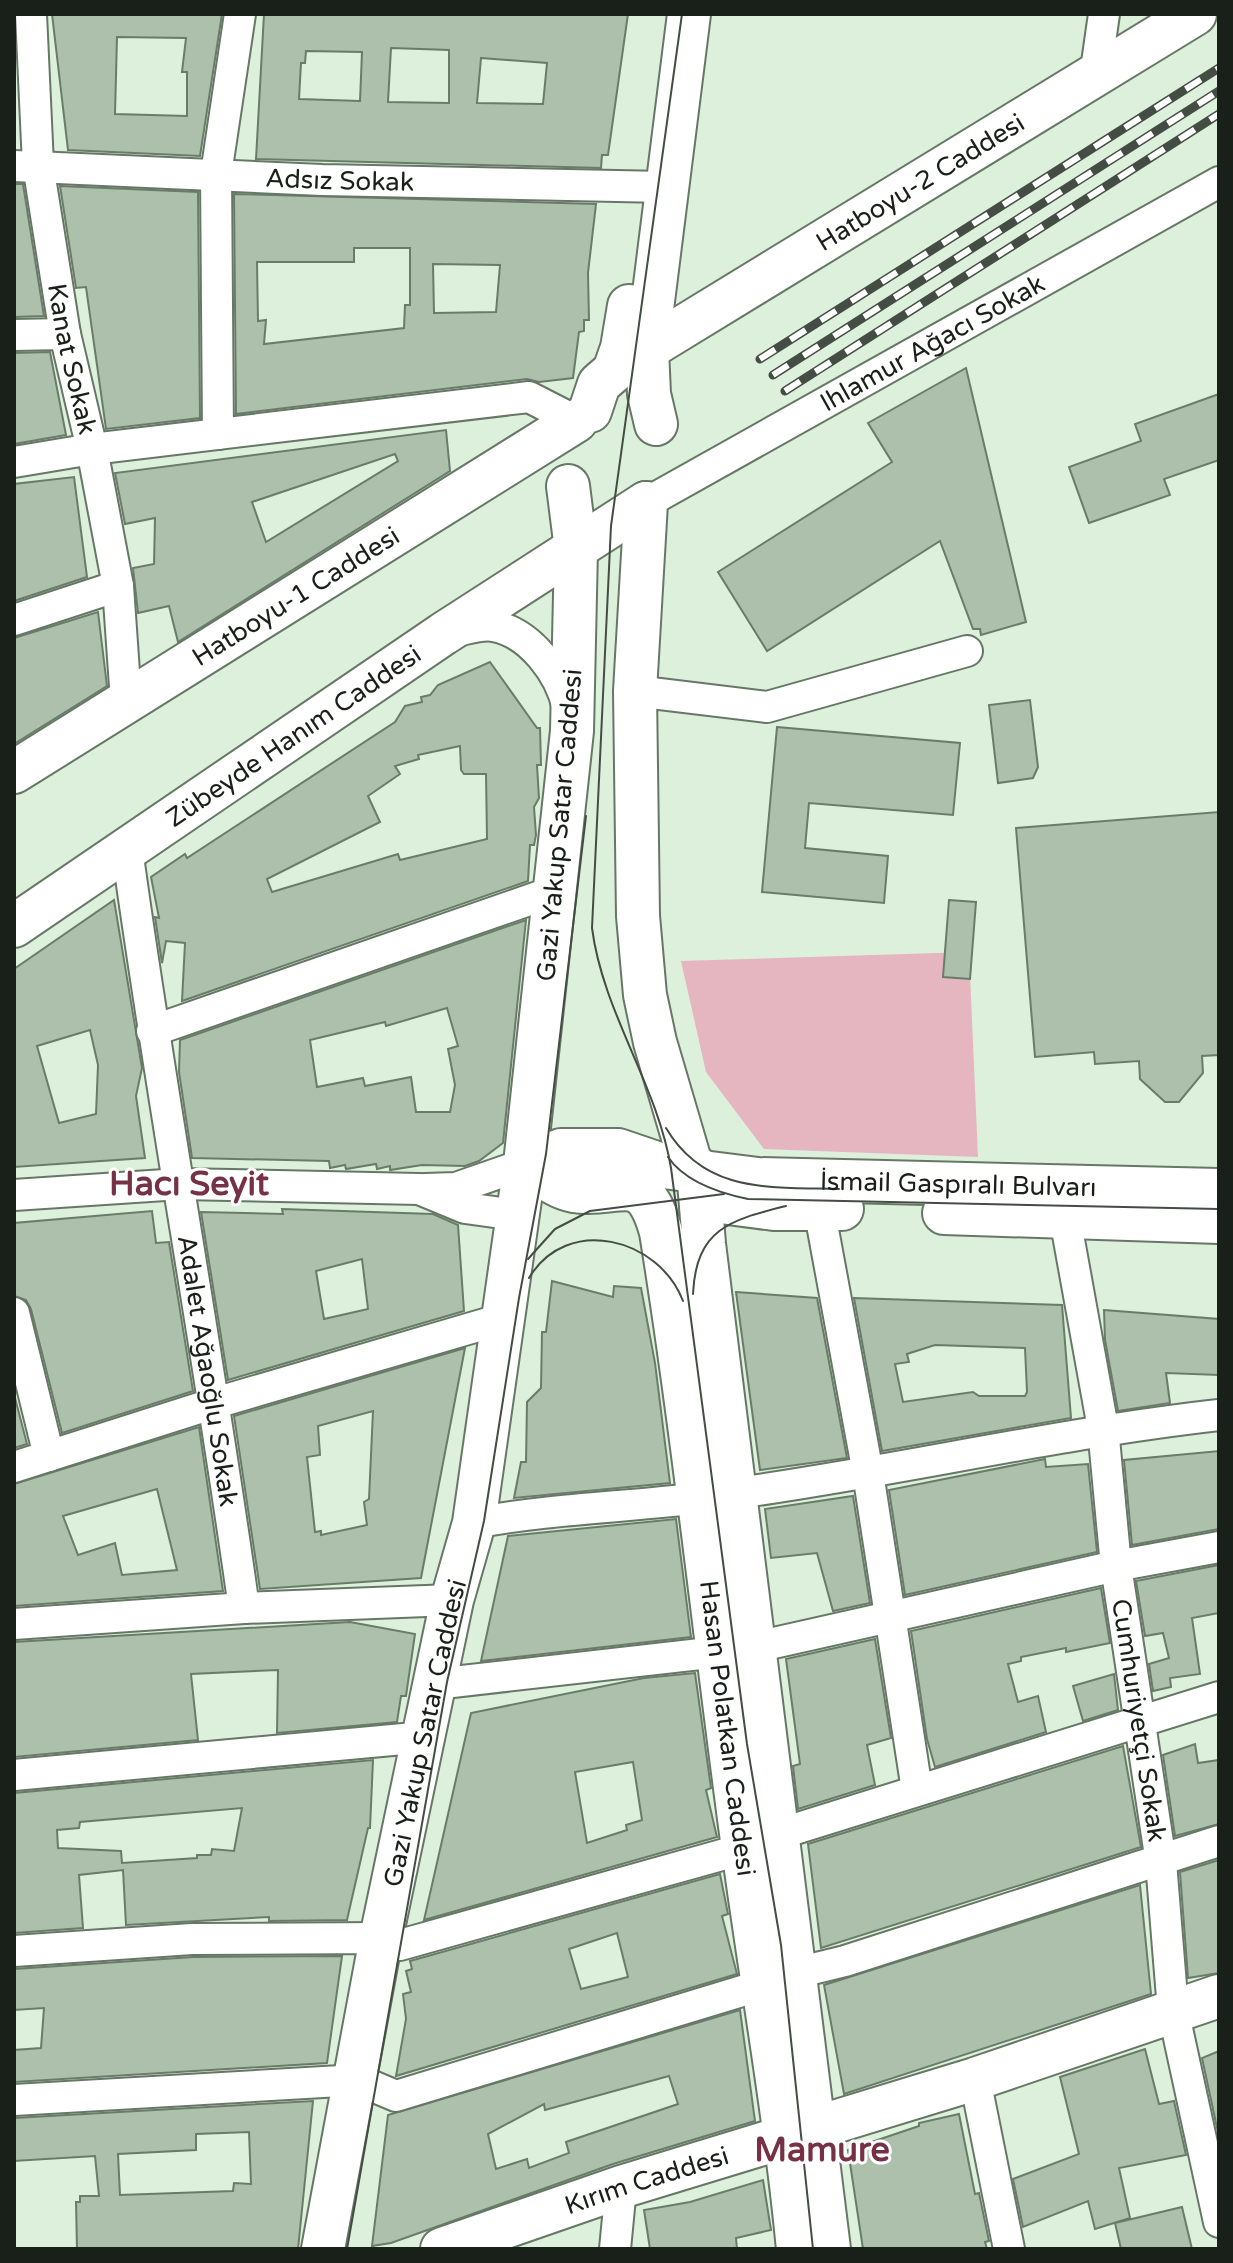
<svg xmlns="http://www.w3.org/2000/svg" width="1233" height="2263" viewBox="0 0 1233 2263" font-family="'Varela Round',sans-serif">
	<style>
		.green { fill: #e5b5c0 }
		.building { fill: #acc0ac; stroke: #697c69; stroke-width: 2; fill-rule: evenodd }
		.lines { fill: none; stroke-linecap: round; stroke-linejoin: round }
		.minor-casing { stroke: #667865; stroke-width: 34 }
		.secondary-casing { stroke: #667865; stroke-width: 46 }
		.minor { stroke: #fff; stroke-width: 30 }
		.secondary { stroke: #fff; stroke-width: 42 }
		.tram { stroke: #434d43; stroke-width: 2 }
		.rail-casing { stroke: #434d43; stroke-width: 9 }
		.rail { stroke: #fff; stroke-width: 6; stroke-dasharray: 18; stroke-linecap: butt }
		.labels { text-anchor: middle; stroke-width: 6; stroke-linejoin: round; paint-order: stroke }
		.street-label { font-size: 26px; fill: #192019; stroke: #fff }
		.district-label { font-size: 34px; font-weight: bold; fill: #773147; stroke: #fff }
	</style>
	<rect width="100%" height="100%" fill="#dcf0db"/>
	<path class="green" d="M969,952L978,1157L764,1149L706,1072L681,961Z"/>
	<g class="building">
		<path d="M52,14H222L200,156L68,150ZM117,37L186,38L182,72H187V116L115,114Z"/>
		<path d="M264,14H628L608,155H602L601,168L256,159ZM391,48L449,50V103L388,102ZM306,51L362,52L360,101L299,99L301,63H305ZM481,58L547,63L543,104L477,103Z"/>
		<path d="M14,184H23L44,316L14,317Z"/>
		<path d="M60,186L198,192L200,418L106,429L86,287L76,288Z"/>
		<path d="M234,194L596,204L588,273L589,320H584V331L579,332L573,378L539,382L527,379L236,414ZM354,248H410V305H405L404,328L264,344L266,320L258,321L257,262H354ZM433,264L500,265L496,312L434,313Z"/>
		<path d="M50,352L66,435L14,444V353Z"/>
		<path d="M966,368L1026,622L981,635L980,629H973L940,541L767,651L718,572L892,462L868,423Z"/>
		<path d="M1219,394V460L1164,479L1170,495L1089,523L1069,467L1141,441L1135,424Z"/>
		<path d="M446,430L450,471L178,642L169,606L138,613L133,568L154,564L155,518L125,524L115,473ZM395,454L398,461L266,542L252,502Z"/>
		<path d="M74,477L87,577L14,601V484Z"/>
		<path d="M98,612L107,686L14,744V638Z"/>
		<path d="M490,662L537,728H540L541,765H537L539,798L534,807L536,835L534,845H530L528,881L182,1001L185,943L166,941L162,963L155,917L159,918L151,877L185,854L187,858L395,722L405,706L422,702L421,697L430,695L438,685ZM460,746L461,770L464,774H486L487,839L400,860L398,854L272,892L267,879L380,822L368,796L400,774L395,766L419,759L418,755Z"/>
		<path d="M1030,700L1038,767L1033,778L998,783L989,705Z"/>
		<path d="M777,727L960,743L953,815L809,803L805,848L888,856L884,903L762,892Z"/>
		<path d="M1219,812V1055L1202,1056L1203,1073L1179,1102H1165L1140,1079L1139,1061L1095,1064L1094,1052L1035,1057L1016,828Z"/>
		<path d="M114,900L142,1068L136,1096L145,1158L14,1167V969ZM90,1030L98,1065L96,1114L59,1123L37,1046Z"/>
		<path d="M949,900L976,902L970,979L943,977Z"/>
		<path d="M526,920L503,1143L479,1161L465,1166L422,1165L390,1170V1166L377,1169L376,1164L346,1169L345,1165L330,1168L329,1161L192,1158L179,1072L180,1040ZM447,1008L458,1046L448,1049L455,1085L450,1112H416L411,1077L365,1086L363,1078L317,1087L310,1040L385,1022L386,1026Z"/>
		<path d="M282,1209L433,1214L458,1225L464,1311L228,1380L201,1212L283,1214ZM362,1259L368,1309L324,1319L316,1271Z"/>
		<path d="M152,1211L156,1243L169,1242L193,1391L62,1433L31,1309L26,1300L14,1296V1223Z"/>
		<path d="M552,1281L613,1297L614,1286L641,1288L655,1363L670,1483L514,1498L521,1462H526L527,1402L541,1388L542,1332H546Z"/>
		<path d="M736,1292L817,1298L847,1458L760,1470Z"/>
		<path d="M854,1298L1062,1305L1071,1418L882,1451ZM935,1345L1025,1348L1027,1392L1025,1396H979L973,1392L903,1402L895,1364L909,1362L907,1354Z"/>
		<path d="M1104,1310L1219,1319V1375L1166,1373L1170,1403L1118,1411L1105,1340Z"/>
		<path d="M465,1348L421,1578L260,1589L234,1416ZM373,1411L369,1499L364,1502L367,1525L321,1535V1531L315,1532L307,1457L320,1455L318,1426Z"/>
		<path d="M14,1394L27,1444L14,1448Z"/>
		<path d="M199,1427L223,1591L14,1606V1484ZM157,1489L177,1570L122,1575L115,1543L78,1555L63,1516Z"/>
		<path d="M1219,1451V1529L1132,1545L1124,1460Z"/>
		<path d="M1045,1459L1046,1467L1088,1464L1097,1552L905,1595L889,1490Z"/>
		<path d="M853,1496L870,1603L833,1611L817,1553L771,1558L765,1509Z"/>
		<path d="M676,1519L691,1637L481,1661L508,1536Z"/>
		<path d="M1219,1565V1613L1192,1618L1200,1674L1170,1678L1171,1687L1153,1691L1149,1664L1169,1658L1163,1633L1145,1636L1136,1581Z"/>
		<path d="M1101,1588L1110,1643L1066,1652V1648L1021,1657V1661L1008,1664L1018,1702L1038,1696L1046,1732L935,1767L927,1739L911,1631Z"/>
		<path d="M350,1622L415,1634L406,1696H401L397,1722L277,1733L278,1670L191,1674L198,1740L14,1757V1642Z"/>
		<path d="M875,1639L891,1738L867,1745L875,1785L798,1809L793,1766L800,1764L786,1659Z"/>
		<path d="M695,1673L711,1788L706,1790L717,1837L424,1920L471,1713L644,1678ZM633,1762L642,1820L626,1825L627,1830L587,1843L575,1772Z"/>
		<path d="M1114,1674L1118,1710L1083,1721L1073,1686Z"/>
		<path d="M1195,1744L1198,1763L1219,1760V1824L1175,1836L1163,1755Z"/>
		<path d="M1123,1746L1141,1847L821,1948L808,1844Z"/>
		<path d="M373,1760L370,1828H368L347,1920L269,1921V1917L126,1925L123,1870L79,1875L83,1928L14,1933V1793ZM242,1808L234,1851L212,1849L211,1855H197V1858L122,1863L121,1851L58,1848L57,1830L79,1828L80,1822Z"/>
		<path d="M1219,1860V1973L1188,1978L1180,1872Z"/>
		<path d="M720,1874L728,1914L722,1916L737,1974L396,2076L406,2019L403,1994L411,1992L406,1971L412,1969L410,1961ZM617,1933L628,1977L581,1989L569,1949Z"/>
		<path d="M1140,1885L1151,1994L844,2094L824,1985Z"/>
		<path d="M342,1956L327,2063L14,2082V2050L41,2048L44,2008L14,2010V1969L193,1957Z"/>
		<path d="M740,2010L755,2121L613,2164L391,2243L372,2246L388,2115ZM669,2076L678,2104L566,2142L569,2153L529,2168L527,2159L496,2169L488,2134L544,2104L545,2110Z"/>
		<path d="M1145,2049L1159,2104L1174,2101L1186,2155L1119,2168L1130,2218L1095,2229L1088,2201L1023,2227L1013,2179L1079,2154L1060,2077Z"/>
		<path d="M1219,2051V2137L1202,2058Z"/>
		<path d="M313,2101L298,2249H77L76,2202H80V2196H99L95,2156L14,2161V2118ZM249,2132L251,2184L234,2183L233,2191L120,2195L118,2154L196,2150V2134Z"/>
		<path d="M959,2114L975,2194L979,2193L989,2241L985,2242L987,2249H863L848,2150L919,2126V2123Z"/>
		<path d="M763,2180L771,2230L736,2238L737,2249H650L644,2210L690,2202Z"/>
		<path d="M1182,2207L1192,2249H1121L1115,2223Z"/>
	</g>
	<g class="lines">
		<g class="minor-casing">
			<g id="minor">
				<path id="s1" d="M31,14L38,165L65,334L92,449L118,586L126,701"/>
				<path d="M1095,77L1104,14"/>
				<path id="s2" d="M14,166L322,180L665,187"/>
				<path d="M14,335L65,334"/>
				<path d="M218,434L216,174L240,14"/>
				<path d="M14,462L92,449L529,397L576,421"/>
				<path id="s3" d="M646,503L1219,182"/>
				<path d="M14,620L118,586"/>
				<path d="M456,631C467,629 482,624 493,626C530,632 561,674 568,709"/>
				<path d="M635,691L767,707L967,651"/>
				<path id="s4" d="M127,849C162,1103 209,1355 244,1608"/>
				<path d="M152,1031L555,891"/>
				<path d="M425,1189L456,1188L525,1164"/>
				<path d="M14,1195L180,1184L419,1189L465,1208L517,1215"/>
				<path d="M819,1208L868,1473L917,1790"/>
				<path id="s5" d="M1065,1218L1103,1428L1116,1566L1161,1862L1173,2010L1219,2222"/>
				<path d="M14,1313L49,1456"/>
				<path d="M14,1467L215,1403L502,1319"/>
				<path d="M474,1523C553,1508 636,1507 716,1496C884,1474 1050,1434 1219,1415"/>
				<path d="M14,1624L244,1608L452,1600"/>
				<path d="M756,1647L1116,1566L1219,1547"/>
				<path d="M435,1684L718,1652"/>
				<path d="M14,1775L425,1737"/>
				<path d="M779,1834L1219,1697"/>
				<path d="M14,1951L192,1939L381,1938L400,1945L743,1849"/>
				<path d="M796,1973L845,1961L1219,1841"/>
				<path d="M975,2079L1009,2249"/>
				<path d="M14,2100L358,2080L396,2096L765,1984"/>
				<path d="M615,2249L621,2187"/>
			</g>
		</g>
		<g class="secondary-casing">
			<g id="secondary">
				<path id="s6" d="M647,349L1195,14"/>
				<path d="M590,411L599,384L614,371L622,348L629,306"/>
				<path d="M656,424L649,394L647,349L689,14"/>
				<path id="s7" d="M568,486L576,549L572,731L525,1164C541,1174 556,1188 574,1191C620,1198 643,1166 661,1232C694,1437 715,1643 743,1848C761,1982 785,2114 798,2249"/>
				<path d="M646,503L635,691L638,916L645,995L655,1042L690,1161L698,1169L704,1244L829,2249"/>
				<path id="s8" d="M14,772L576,421"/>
				<path id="s9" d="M14,926L443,634L646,503"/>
				<path d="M713,1201L774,1209H842"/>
				<path d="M944,1213L1219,1222"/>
				<path id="s10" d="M323,2249L381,1938L452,1600L474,1523L525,1164L561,1150H618L671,1168L758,1179L1219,1190"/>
				<path id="s11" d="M442,2249L621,2187L975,2079L1219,1996"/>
			</g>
		</g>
		<use href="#minor" class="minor"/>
		<use href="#secondary" class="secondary"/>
		<g class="tram">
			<path d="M682,14L611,526L592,928C603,1013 657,1084 671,1168L747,1744L781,1945L813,2249"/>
			<path d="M666,1128C705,1194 770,1187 839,1189"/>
			<path d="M668,1157C685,1182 719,1193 748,1199L1219,1209"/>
			<path d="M528,1259L555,1229L590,1211L724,1194"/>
			<path d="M529,1278C567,1214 659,1238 683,1301"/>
			<path d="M693,1294C696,1228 731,1220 786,1206"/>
			<path d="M347,2249L447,1682L484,1521L519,1298L546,1154L586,816"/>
		</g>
		<g class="rail-casing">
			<g id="rail">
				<path d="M760,359L1219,68"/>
				<path d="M773,375L1219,91"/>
				<path d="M785,391L1219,114"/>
			</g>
		</g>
		<use href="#rail" class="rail"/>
	</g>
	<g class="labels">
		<g class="street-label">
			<text dy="9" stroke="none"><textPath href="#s2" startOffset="326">Adsız Sokak</textPath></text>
			<text dy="9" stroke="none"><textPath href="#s6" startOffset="320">Hatboyu-2 Caddesi</textPath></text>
			<text dy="9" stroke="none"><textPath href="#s3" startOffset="328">Ihlamur Ağacı Sokak</textPath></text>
			<text dy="9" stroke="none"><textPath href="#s1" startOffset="348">Kanat Sokak</textPath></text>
			<text dy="9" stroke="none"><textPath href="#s8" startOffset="332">Hatboyu-1 Caddesi</textPath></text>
			<text dy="9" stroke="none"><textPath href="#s9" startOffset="338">Zübeyde Hanım Caddesi</textPath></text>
			<text transform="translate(559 825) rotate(-85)" y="9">Gazi Yakup Satar Caddesi</text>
			<text dy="9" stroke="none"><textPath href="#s10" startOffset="1544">İsmail Gaspıralı Bulvarı</textPath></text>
			<text dy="9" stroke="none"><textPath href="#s4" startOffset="528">Adalet Ağaoğlu Sokak</textPath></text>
			<text dy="9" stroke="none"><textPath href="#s5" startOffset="508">Cumhuriyetçi Sokak</textPath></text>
			<text dy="9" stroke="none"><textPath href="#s7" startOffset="1350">Hasan Polatkan Caddesi</textPath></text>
			<text dy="9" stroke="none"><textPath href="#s10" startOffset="526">Gazi Yakup Satar Caddesi</textPath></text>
			<text dy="9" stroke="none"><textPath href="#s11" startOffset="216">Kırım Caddesi</textPath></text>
		</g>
		<g class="district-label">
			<text x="189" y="1195">Hacı Seyit</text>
			<text x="822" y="2161">Mamure</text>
		</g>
	</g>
	<rect width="1233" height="2263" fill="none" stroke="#192019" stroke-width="32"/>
</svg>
